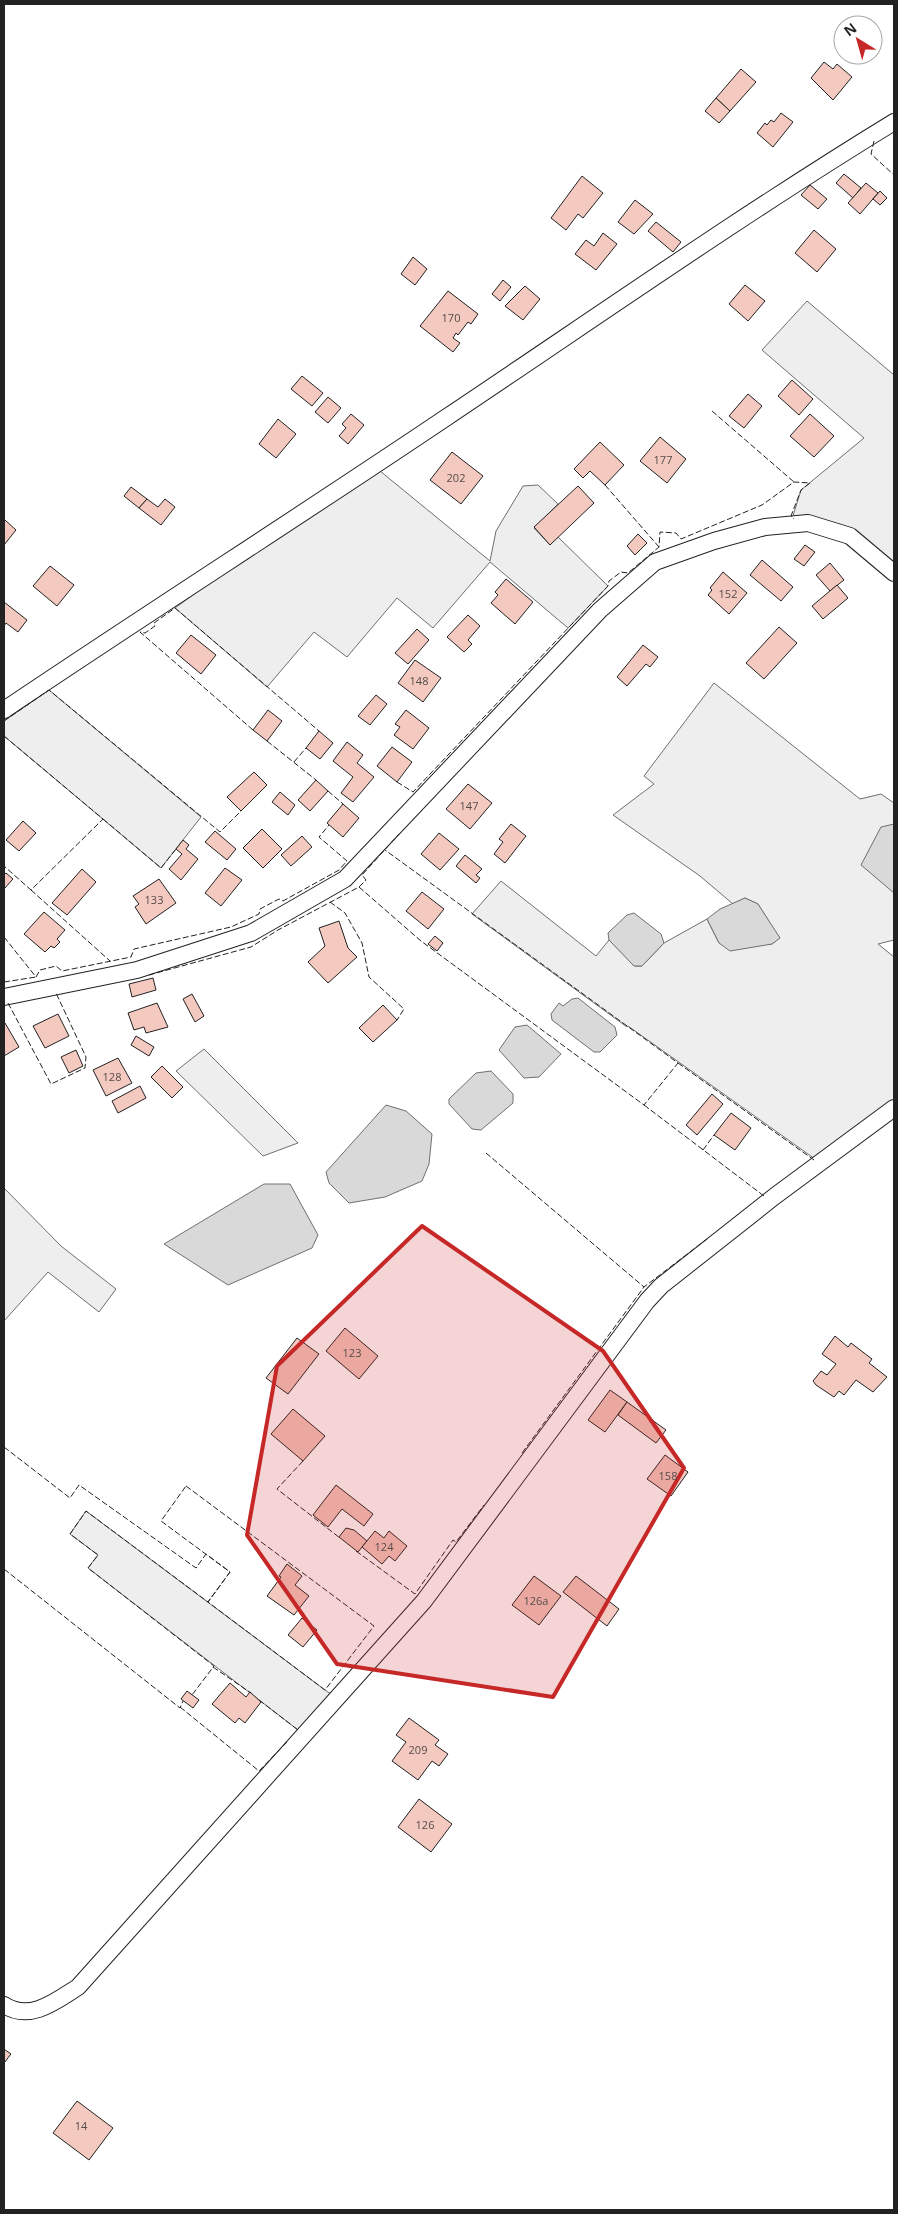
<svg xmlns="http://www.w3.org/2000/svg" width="898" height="2214" viewBox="0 0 898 2214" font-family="'Open Sans',sans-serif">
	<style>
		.green { fill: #eee; stroke: #6f6f6f }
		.water { fill: #d9d9d9; stroke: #6f6f6f }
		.building { fill: #f3c9c0; stroke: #222 }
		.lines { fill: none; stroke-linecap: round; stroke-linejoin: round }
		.street-casing { stroke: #222; stroke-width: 18 }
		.street { stroke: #fff; stroke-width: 16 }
		.fence { stroke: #222; stroke-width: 1; stroke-dasharray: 6 2.5; stroke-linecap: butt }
		.marked { fill: #c62828; fill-opacity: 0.2; stroke: #c62828; stroke-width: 4; stroke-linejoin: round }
		.labels { text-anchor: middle; stroke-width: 4; stroke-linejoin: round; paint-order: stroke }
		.number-label { font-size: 11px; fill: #564c4a }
	</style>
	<rect width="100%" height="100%" fill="#fff"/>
	<g class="green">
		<path d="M807,301L894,375V566L881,555L792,519L801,490L864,438L762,350Z"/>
		<path d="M380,471L490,561L496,531L523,486L538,485L558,504L534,528L550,545L558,537L608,586L568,628L490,562L433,628L397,598L347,657L314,632L267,687L175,608L233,566Z"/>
		<path d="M714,683L860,799L881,794L894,803V940L878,944L894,957V1100L815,1159L628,1026L627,1027L472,914L501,881L596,956L609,940L635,966H642L664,943L707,919L719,943L772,944L779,938L758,904L745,898L733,904L700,876L613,815L654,784L644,776Z"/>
		<path d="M49,690L201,817L161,868L4,736V721Z"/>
		<path d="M204,1049L298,1143L263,1156L176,1071Z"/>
		<path d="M4,1188L61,1246L116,1289L99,1312L48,1272L4,1321Z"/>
		<path d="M86,1511L325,1690L332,1695L298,1730L88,1568L98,1555L70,1534Z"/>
	</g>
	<g class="water">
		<path d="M894,824V893L861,865L881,827Z"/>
		<path d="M745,898L758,904L780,938L772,944L730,951L719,943L707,919L720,909Z"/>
		<path d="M634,913L661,934L664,943L642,966H634L609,940L608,933L627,915Z"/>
		<path d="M578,998L615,1027L617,1035L600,1052H594L552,1020L551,1014L559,1003L563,1006L572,999Z"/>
		<path d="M527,1025L561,1054L539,1077L524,1078L499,1050L515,1027Z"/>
		<path d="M491,1071L513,1094V1103L481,1130L472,1129L449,1104V1099L476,1073Z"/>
		<path d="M386,1105L406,1111L432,1134L429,1164L422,1181L385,1197L349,1203L329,1183L326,1172Z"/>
		<path d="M264,1184H290L318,1235L312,1248L228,1285L164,1244Z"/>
	</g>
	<g class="building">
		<path d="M824,62L833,69L837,64L852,77L833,100L811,78Z"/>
		<path d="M741,69L756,82L730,111L716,98Z"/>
		<path d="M716,98L730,111L719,123L705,111Z"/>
		<path d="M781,113L793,122L773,147L757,133L765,123L767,125L771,120L774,122Z"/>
		<path d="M844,174L861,188L853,198L836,183Z"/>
		<path d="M582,176L603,193L583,218L578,214L566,230L551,218Z"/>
		<path d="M866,183L878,193L860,214L848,203Z"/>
		<path d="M810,185L827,199L818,209L801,195Z"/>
		<path d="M880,191L887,198L880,205L873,199Z"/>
		<path d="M635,200L653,214L634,234L618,222Z"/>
		<path d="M656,222L681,242L673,252L648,231Z"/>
		<path d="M814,230L836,249L817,272L795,253Z"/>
		<path d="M603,233L617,244L596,270L575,254L586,240L594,246Z"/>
		<path d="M413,257L427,269L415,285L401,274Z"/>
		<path d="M503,280L511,287L500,301L492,294Z"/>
		<path d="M745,285L765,301L748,321L729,304Z"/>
		<path d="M525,286L540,299L523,320L505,306Z"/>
		<path d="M448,291L478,314L471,324L468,322L458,335L456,333L453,338L460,343L453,352L420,326Z"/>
		<path d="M302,376L323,393L312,406L291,389Z"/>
		<path d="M792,380L813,399L799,415L778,396Z"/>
		<path d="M748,394L762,406L744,428L729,416Z"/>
		<path d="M328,397L341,408L328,423L315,412Z"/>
		<path d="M351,414L364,425L348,444L339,436L346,428L342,424Z"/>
		<path d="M810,414L834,436L814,457L790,436Z"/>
		<path d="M278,419L296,434L276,458L259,444Z"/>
		<path d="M660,437L686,459L667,483L640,461Z"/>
		<path d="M600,442L624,465L605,485L590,471L583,478L574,469Z"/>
		<path d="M452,452L483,476L461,504L430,480Z"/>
		<path d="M578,486L594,503L550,545L534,527Z"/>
		<path d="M131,487L147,499L139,508L124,496Z"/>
		<path d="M147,499L158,507L165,499L175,507L161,525L139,508Z"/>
		<path d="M5,520L16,530L4,545V521Z"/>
		<path d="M638,534L647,543L635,555L627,546Z"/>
		<path d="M805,545L815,552L804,566L794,559Z"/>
		<path d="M762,560L793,587L781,601L750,575Z"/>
		<path d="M830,563L844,580L830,591L816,575Z"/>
		<path d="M50,566L74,585L57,606L33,586Z"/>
		<path d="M723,572L747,593L729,614L708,595L712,590L710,588Z"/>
		<path d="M506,579L533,602L515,624L491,603L498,595L495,592Z"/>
		<path d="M837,585L848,598L823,619L812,606Z"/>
		<path d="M4,602L27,620L18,632L6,623L4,626Z"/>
		<path d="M468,615L480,626L468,640L472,644L464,652L447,637Z"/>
		<path d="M779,627L797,643L764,679L746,663Z"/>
		<path d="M417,629L429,640L408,664L395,653Z"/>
		<path d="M191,635L216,655L201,674L176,653Z"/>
		<path d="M643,645L658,657L650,667L646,664L627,686L617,677Z"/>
		<path d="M415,660L441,678L423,702L398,683Z"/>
		<path d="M376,695L387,704L370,725L358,716Z"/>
		<path d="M268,710L282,721L267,741L253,730Z"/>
		<path d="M406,710L429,728L413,749L394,735L400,727L395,724Z"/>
		<path d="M319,731L333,743L320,759L306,748Z"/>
		<path d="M347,742L363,755L357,763L374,777L353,802L341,793L353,777L333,761Z"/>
		<path d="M392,747L412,762L397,782L377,766Z"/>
		<path d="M254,772L267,785L241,811L227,797Z"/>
		<path d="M316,780L328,791L310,811L298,800Z"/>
		<path d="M468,784L492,803L470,829L446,809Z"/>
		<path d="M280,792L295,805L288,815L272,802Z"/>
		<path d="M343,804L359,818L343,837L327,823Z"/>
		<path d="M23,821L36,833L19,851L6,840Z"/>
		<path d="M511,824L526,836L505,863L494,854L503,842L499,839Z"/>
		<path d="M262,829L282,849L263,868L243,848Z"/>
		<path d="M215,831L236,849L227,860L205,842Z"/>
		<path d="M439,833L459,849L440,870L421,854Z"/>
		<path d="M302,836L312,847L291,866L281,855Z"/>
		<path d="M183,840L189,845L186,849L198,859L181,880L169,869L182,854L176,849Z"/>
		<path d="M465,855L482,869L476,875L480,878L476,883L456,866Z"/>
		<path d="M225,868L242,880L221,906L205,893Z"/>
		<path d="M82,869L96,882L67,915L52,903Z"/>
		<path d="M6,873L13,879L4,889V875Z"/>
		<path d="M159,879L176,903L146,924L135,907L139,904L133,896Z"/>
		<path d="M422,892L444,909L428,929L406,911Z"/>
		<path d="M44,912L65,930L57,939L60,942L54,948L51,946L45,952L24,934Z"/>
		<path d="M339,921L348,948L357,957L328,983L308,962L325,946L319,928Z"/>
		<path d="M435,936L443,943L437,951L428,944Z"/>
		<path d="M153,978L156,990L132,997L129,984Z"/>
		<path d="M192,994L204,1016L195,1022L183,999Z"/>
		<path d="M157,1003L168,1027L146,1033L144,1027L134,1030L128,1013Z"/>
		<path d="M383,1005L397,1020L373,1042L359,1028Z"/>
		<path d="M58,1014L69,1036L45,1048L33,1026Z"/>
		<path d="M5,1023L19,1047L4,1056V1024Z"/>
		<path d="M136,1036L154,1047L149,1056L131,1045Z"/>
		<path d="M76,1050L83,1066L69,1073L61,1057Z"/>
		<path d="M118,1058L132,1083L106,1096L93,1070Z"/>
		<path d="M162,1066L183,1087L172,1098L151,1077Z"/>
		<path d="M140,1086L146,1098L118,1113L112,1101Z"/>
		<path d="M712,1094L723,1104L697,1135L686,1125Z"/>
		<path d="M731,1113L751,1128L735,1150L714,1135Z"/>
		<path d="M345,1328L378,1356L359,1379L326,1351Z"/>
		<path d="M835,1336L848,1347L851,1343L872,1359L869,1363L887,1377L873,1392L856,1380L844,1395L839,1391L834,1397L816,1385L813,1381L821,1371L827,1375L836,1364L822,1354Z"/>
		<path d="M297,1338L319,1354L288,1394L266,1378Z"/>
		<path d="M610,1390L627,1402L605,1432L588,1420Z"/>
		<path d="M627,1402L666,1430L656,1443L618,1415Z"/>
		<path d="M293,1409L325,1436L303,1461L271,1434Z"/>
		<path d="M665,1455L688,1472L671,1496L647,1479Z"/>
		<path d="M336,1485L373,1514L364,1526L342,1509L328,1527L313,1515Z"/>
		<path d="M346,1528L354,1530L367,1541L358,1552L339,1537Z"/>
		<path d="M375,1531L384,1538L389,1531L407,1546L395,1561L389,1556L382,1564L362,1547Z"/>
		<path d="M287,1564L302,1576L295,1585L309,1596L294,1615L267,1596L281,1577L279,1576Z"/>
		<path d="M534,1576L561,1596L539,1625L512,1605Z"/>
		<path d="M576,1576L619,1609L607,1626L563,1592Z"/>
		<path d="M302,1618L317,1630L303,1647L288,1635Z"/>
		<path d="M230,1683L246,1697L250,1692L261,1702L245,1723L239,1718L235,1723L212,1704Z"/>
		<path d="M187,1691L199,1700L193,1708L181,1699Z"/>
		<path d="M409,1718L439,1740L435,1745L448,1754L439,1766L432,1761L418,1780L392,1761L406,1742L396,1735Z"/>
		<path d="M419,1799L452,1824L431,1852L398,1827Z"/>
		<path d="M4,2049L11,2054L4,2063Z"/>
		<path d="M77,2101L113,2128L89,2160L53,2133Z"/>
	</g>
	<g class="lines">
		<g class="street-casing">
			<g id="street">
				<path d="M4,710C151,611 300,516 447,417C595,318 742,215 894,122"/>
				<path d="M4,997L137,970L251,933L345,879L600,610L655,562L714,541L765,527L808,523L850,536L894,573"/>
				<path d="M4,2005C30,2022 56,2001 78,1987L424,1601L647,1301L661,1286L775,1196L894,1108"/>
			</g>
		</g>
		<use href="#street" class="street"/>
		<g class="fence">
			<path d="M874,141L871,154L894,175"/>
			<path d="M712,411L794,482"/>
			<path d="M605,485L659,547"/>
			<path d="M4,721L49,690L220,832L241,811"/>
			<path d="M253,730L140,632L145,633L155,626L154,623L175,608L319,731"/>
			<path d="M4,736L103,819L31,890L4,866"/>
			<path d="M267,741L316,780"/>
			<path d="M294,762L306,748"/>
			<path d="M397,782L413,792L608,586L609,581L621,572L628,573L659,547L660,532L676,533L681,539L762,505L794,482L810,483L801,490L791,516L794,519"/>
			<path d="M328,791L343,804"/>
			<path d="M103,819L161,868L176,849"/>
			<path d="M359,887L421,941L644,1105L678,1063L385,850"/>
			<path d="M31,890L110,961"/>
			<path d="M330,902L345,913L362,943L369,977L404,1009L397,1020"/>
			<path d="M4,937L36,977L40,970L56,966L62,971L131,957L134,949L231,927L259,914L260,909L279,899L283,901L339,870L347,861L319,837L329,825"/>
			<path d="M149,975L251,947L278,930L359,887L366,880L362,875L399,834"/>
			<path d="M4,982L36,977"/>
			<path d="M8,1003L51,1084L85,1068L86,1057L56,993"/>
			<path d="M678,1063L814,1160"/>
			<path d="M644,1105L764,1196"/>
			<path d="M703,1150L714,1135"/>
			<path d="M486,1153L644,1287"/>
			<path d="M4,1447L70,1498L79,1485L196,1568L206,1554L230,1572L208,1602L86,1511L70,1534L98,1555L88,1568L214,1666L192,1695L190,1693"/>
			<path d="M522,1453L644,1287L707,1239"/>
			<path d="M303,1461L277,1489L340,1538"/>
			<path d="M186,1486L374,1626L325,1690L208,1602L230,1572L161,1521Z"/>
			<path d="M356,1551L415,1594L453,1540L456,1542L484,1505"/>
			<path d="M4,1569L180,1708L183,1701"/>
			<path d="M213,1667L251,1693"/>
			<path d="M259,1700L298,1730"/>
			<path d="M180,1707L259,1771L287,1742"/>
		</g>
	</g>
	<path class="marked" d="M422,1226L603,1351L684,1468L553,1697L337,1664L247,1535L277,1366Z"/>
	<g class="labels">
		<g class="number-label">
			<text x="451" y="322">170</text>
			<text x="663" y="464">177</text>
			<text x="456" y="482">202</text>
			<text x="728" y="598">152</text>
			<text x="419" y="685">148</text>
			<text x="469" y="810">147</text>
			<text x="154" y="904">133</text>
			<text x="112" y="1081">128</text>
			<text x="352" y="1357">123</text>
			<text x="668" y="1480">158</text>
			<text x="384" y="1551">124</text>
			<text x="536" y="1605">126a</text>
			<text x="418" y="1754">209</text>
			<text x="425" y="1829">126</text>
			<text x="81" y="2130">14</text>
		</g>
	</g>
	<rect width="898" height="2214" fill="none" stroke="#222222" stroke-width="10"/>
	<g transform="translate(858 40) rotate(323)"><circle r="24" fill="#ffffff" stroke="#a7a7a7"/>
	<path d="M0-4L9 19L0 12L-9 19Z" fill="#c62828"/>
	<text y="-8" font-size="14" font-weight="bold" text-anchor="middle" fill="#222222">N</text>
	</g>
</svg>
